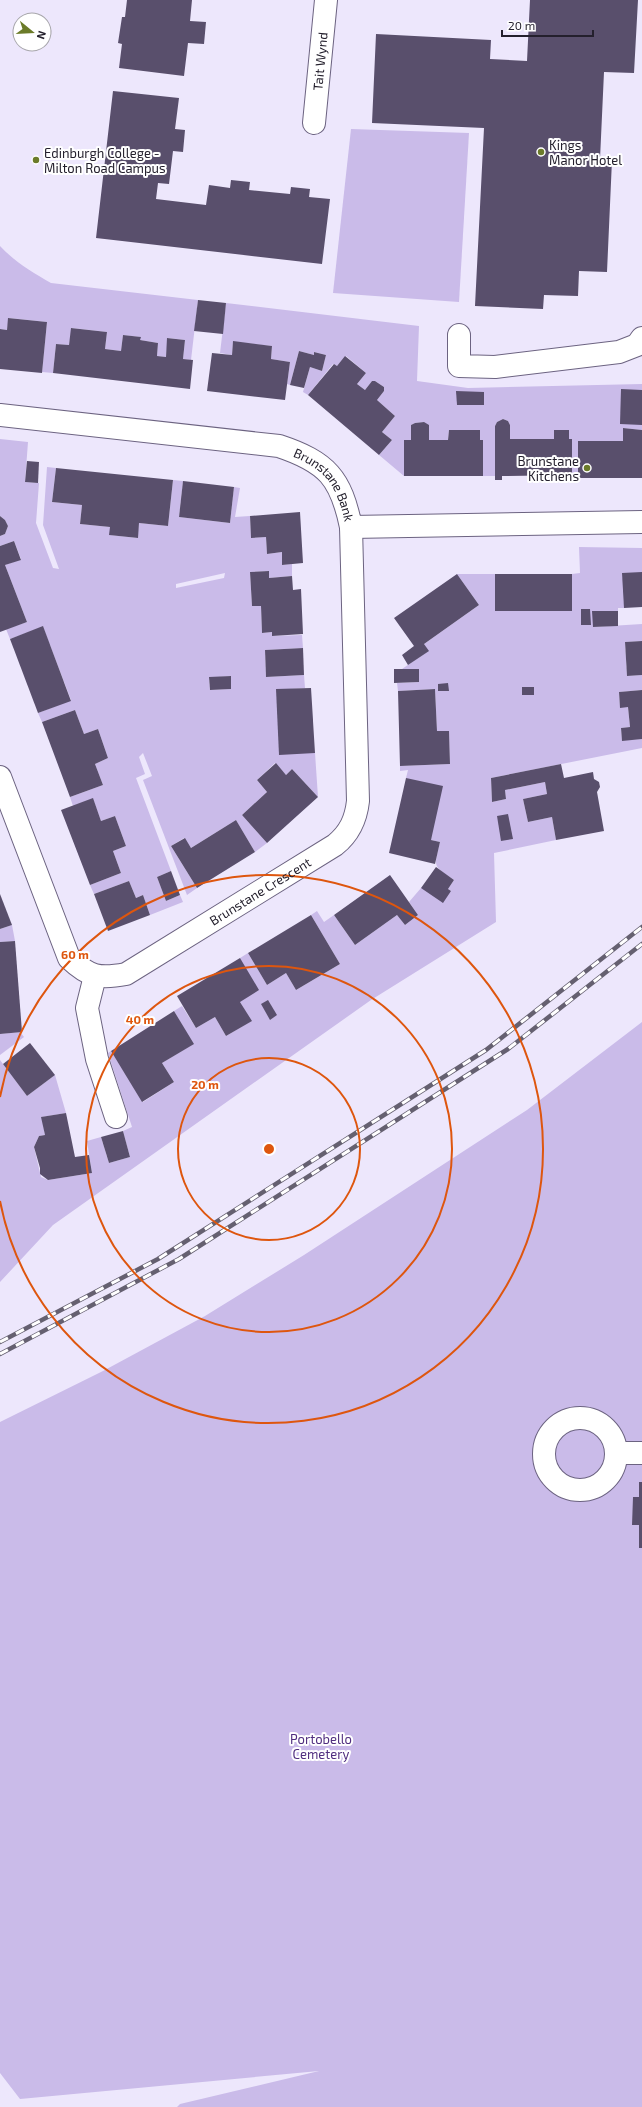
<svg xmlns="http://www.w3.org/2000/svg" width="642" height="2107" viewBox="0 0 642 2107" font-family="'Exo 2',sans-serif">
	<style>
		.green { fill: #cabbe9; fill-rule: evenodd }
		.building { fill: #594f6c }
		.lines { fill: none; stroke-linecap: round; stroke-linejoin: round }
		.minor-casing { stroke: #6c6381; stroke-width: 24 }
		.minor { stroke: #fff; stroke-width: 22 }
		.rail-casing { stroke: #656070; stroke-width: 4.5 }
		.rail { stroke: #fff; stroke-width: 3; stroke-dasharray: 9; stroke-linecap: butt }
		.ring { fill: none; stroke: #de560e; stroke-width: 2 }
		.poi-dot { fill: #6b7b29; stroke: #fff; stroke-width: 1.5 }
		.labels { text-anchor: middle; stroke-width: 4; stroke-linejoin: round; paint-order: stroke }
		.street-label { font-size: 13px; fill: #24202d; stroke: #fff }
		.poi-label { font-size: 13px; fill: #24202d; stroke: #fff; text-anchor: start }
		.park-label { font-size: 13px; fill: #502e7f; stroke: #fff }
		.centre { fill: #de560e; stroke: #fff; stroke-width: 2 }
		.ring-label { font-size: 12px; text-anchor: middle; font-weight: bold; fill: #de560e; stroke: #fff; stroke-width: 4; stroke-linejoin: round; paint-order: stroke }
	</style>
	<rect width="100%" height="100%" fill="#ede7fc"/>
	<g class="green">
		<path d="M351,129L469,133L459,302L333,293Z"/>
		<path d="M0,246C15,262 32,272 51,283L198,300L191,360L183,359L185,340L168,338L166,357L157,356L158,343L140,340V337L123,335L121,351L105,349L107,332L72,328L69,345L56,344L53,373L42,372L47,322L9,318L7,330L0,329Z"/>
		<path d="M226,303L419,326L417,381L468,388L642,384V430L623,428V441H579L578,475H572V439H569V430H554V439H510V425L508,421L503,419L497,422L495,426V476H483V440H480V430H449L448,440H429L424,422L415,423L411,425V440H404V476L379,455L392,440L382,432L395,416L377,400L384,391V387L375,381H372L365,390L357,384L366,373L346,356L337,366L333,364L308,395L303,392L310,367L322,371L326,355L314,352V355L299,351L290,385L287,384L290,362L271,359L272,346L233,342L232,355L220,353Z"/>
		<path d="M0,439L28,442L25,482L39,483L36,523L53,568L59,569L43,525L47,467L56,468L52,502L82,505L80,524L110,527V535L137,538L139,523L168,526L173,480L183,481L179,517L230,523L234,487L240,488L235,517L250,516L251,538L266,537L267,554L282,552V565L292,564V576L269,578L268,571L250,572L252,606H261L262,633L272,632L273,636L302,635L303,648L265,650L266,677L304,675L305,688L276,690L315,753L318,797L292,769L286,775L275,763L257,780L267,792L242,815L267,843L255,852L236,820L191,848L184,838L171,846L197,888L187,895L143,780L152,776L143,753L139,757L145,774L136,778L171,871L157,877L166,901L180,895L183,902L150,915L143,895L136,898L129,881L94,894L90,885L121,873L113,851L126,846L115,816L101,821L93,799L73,806L70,797L103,785L95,764L108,758L98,729L84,734L75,710L42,722L38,713L71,700L43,627L10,639L6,629L27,622L5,565L21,559L14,541L0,546V536L5,534L8,526L5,520L0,516ZM225,573L224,578L176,588V584ZM230,676L231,689L210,690L209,678Z"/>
		<path d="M579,547L642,548V572L624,608H618V611H593L594,627L642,624V641L625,642L627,676L642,675V690L619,692L620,707H628L630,727L621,728L622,740L642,739V748L491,778L492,802L506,799L505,790L545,782L547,794L523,799L528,822L552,817L556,840L494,853L496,922L371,1000L53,1225L0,1282V1060L27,1096L55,1075L66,1113L42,1117L45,1135L39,1136L34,1147L41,1177L48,1180L92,1173L87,1141L101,1137L109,1163L130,1157L123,1131L132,1127L108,1053L111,1051L143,1102L174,1082L162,1063L193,1044L174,1011L182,1006L196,1028L215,1017L226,1036L251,1021L240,1002V958L248,953L267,985L286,973L296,990L340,964L311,915L317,911L324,922L334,915L355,945L397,915L405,925L418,915L409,902L421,888L451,891L448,889L454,880C432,865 434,868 440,842L431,840L406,778L408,770L400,771V766L450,764L449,731H437L435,689L398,691L397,683L419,682V669H402L428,651L424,644L479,605L457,574H495V611L572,610V574L580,573Z"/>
		<path d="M12,925L15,941L0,942V929Z"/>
		<path d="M642,1022V2107H177L180,2104L319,2071L20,2099L0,2073V1422L103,1371L205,1316L304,1255L527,1110Z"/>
		<path d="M20,1032L24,1037L0,1055V1034Z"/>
	</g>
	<g class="building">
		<path d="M127,0H192L190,21L206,22L204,44L188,43L184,76L119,68L122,44L118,43L122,17H125Z"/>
		<path d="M530,0H638L634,73L604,72L600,159L612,160L607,272L579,271L578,296L544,295L543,309L475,306L484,128L372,123L376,34L491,40L490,59L527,61Z"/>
		<path d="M113,91L179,98L175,129L185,130L183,152L173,151L169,184L158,183L156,199L206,205L209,185L230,188L231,180L250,182L249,190L290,194L291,187L310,189L309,197L330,199L322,264L96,238Z"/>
		<path d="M198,300L226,303L223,334L194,331Z"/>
		<path d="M8,318L47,322L42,373L0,369V329L7,330Z"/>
		<path d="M71,328L107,332L105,349L121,351L123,335L141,337L140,340L158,343L157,356L166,357L167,338L185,340L183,359L193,360L190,389L53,373L56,344L69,345Z"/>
		<path d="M233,341L272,346L271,359L290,362L285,400L207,391L212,353L232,355Z"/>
		<path d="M299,351L314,355V352L326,355L322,371L310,367L304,388L290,385Z"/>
		<path d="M345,356L366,373L357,384L365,390L372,381H375L384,387V391L377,400L395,416L382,432L392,440L379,455L308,395L334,364L337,366Z"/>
		<path d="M621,389L642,390V425L620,424Z"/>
		<path d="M456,391L484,392V405H457Z"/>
		<path d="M503,419L508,421L510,425V439H554V430H569V439H572V475L502,476V480H495V426L497,422Z"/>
		<path d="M424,422L429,425V440H448L449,430H480V440H483V476H404V440H411V425L415,423Z"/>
		<path d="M623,428L642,430V478H578V441H623Z"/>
		<path d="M27,461L39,462L38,483L25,482Z"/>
		<path d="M56,468L173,480L168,526L139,523L138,538L109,535L110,527L80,524L82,505L52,502Z"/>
		<path d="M183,481L234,487L230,523L179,517Z"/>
		<path d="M300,512L303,563L282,565V552L267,554L266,537L251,538L250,516Z"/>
		<path d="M0,516L5,520L8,526L5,534L0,536Z"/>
		<path d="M14,541L21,560L5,565L27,622L0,632V546Z"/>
		<path d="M269,571V578L292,576L293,590L301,589L303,634L272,636V632L262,633L261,606H252L250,572Z"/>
		<path d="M642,572V607L624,608L622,573Z"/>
		<path d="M457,574L479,605L424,644L429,651L408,665L402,655L414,646L394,618Z"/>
		<rect x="495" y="574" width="77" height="37"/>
		<path d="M581,609H590L591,625H581Z"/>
		<path d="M592,611H618V626L593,627Z"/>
		<path d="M43,626L71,701L38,713L10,639Z"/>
		<path d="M642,641V675L627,676L625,642Z"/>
		<path d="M303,648L304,675L266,677L265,650Z"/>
		<path d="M394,669H419V682L394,683Z"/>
		<path d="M231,676V689L210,690L209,677Z"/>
		<path d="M448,683L449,691H438V684Z"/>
		<rect x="522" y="687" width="12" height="8"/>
		<path d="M311,688L315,753L279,755L276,689Z"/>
		<path d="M435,689L437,731H449L450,764L400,766L398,691Z"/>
		<path d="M642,690V739L622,741L621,728L630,727L628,707L620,708L619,692Z"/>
		<path d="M75,710L84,734L98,729L108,758L95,764L103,785L70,797L42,722Z"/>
		<path d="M276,763L286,775L292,769L318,797L267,843L242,815L267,792L257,780Z"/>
		<path d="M561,764L564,778L593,772L594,779L599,782L600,787L597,792L604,831L556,840L552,817L528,822L523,799L547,794L545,782L505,790L506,799L492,802L491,778Z"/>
		<path d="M406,778L443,786L431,840L440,842L435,864L389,853Z"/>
		<path d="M93,798L101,821L115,816L126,846L113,851L121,873L90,885L61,810Z"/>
		<path d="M508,814L513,839L501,841L497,816Z"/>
		<path d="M236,820L255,852L197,888L171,846L185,838L191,848Z"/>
		<path d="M436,867L454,880L448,889L451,891L443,903L421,888Z"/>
		<path d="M171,871L180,895L166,901L157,877Z"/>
		<path d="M390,875L418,915L405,925L397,915L355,945L334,915Z"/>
		<path d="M129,881L136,898L143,895L150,915L108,931L94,894Z"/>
		<path d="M0,894L12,925L0,929Z"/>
		<path d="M311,915L340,964L296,990L286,973L267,985L248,953Z"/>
		<path d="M15,941L22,1032L0,1034V942Z"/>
		<path d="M240,958L259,990L240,1002L252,1021L226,1036L215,1017L196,1028L177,996Z"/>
		<path d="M268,1000L277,1015L270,1020L261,1004Z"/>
		<path d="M174,1011L194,1044L162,1063L174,1082L142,1102L111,1051Z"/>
		<path d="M30,1043L55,1075L27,1096L3,1064Z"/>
		<path d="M66,1113L75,1157L89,1155L92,1173L48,1180L40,1174V1168L34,1147L39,1136L45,1135L41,1117Z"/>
		<path d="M123,1131L130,1157L109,1163L101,1137Z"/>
		<path d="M639,1482H642V1548H639V1525H632L633,1497H639Z"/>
	</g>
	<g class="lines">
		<g class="minor-casing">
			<g id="minor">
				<path id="s1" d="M314,123L326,0"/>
				<path d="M459,335V366L495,367L619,352L637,345L642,338"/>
				<path id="s2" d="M0,415L279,446C327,462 341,478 351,527L642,522"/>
				<path id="s3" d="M0,777L69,958C89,977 99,979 126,974L335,845C350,833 356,819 358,801L351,527"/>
				<path d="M95,976L87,1008L97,1059L116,1117"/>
				<circle cx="580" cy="1454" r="36"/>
				<path d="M616,1453H642"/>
			</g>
		</g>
		<use href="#minor" class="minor"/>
		<g class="rail-casing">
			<g id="rail">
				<path d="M0,1342L158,1259L486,1050L642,927"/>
				<path d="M0,1354L179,1259L508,1049L642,944"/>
			</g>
		</g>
		<use href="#rail" class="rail"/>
	</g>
	<g class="ring">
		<circle cx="269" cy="1149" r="91"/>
		<circle cx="269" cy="1149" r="183"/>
		<path d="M0 1097A274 274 0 1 1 0 1201"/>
	</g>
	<g class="poi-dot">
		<circle cx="541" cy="152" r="4"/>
		<circle cx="36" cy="160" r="4"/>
		<circle cx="587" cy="468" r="4"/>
	</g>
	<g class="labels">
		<g class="street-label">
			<text dy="5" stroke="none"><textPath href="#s1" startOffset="62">Tait Wynd</textPath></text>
			<text dy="5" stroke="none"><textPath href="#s2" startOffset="344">Brunstane Bank</textPath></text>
			<text dy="5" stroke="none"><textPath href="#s3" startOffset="414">Brunstane Crescent</textPath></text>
		</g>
		<g class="poi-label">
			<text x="549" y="150">Kings<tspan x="549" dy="15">Manor Hotel</tspan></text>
			<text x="44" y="158">Edinburgh College -<tspan x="44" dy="15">Milton Road Campus</tspan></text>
			<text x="579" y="466" text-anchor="end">Brunstane<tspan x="579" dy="15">Kitchens</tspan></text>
		</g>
		<g class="park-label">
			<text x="321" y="1744">Portobello<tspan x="321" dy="15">Cemetery</tspan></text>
		</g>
	</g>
	<circle cx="269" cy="1149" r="6" class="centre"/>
	<g class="ring-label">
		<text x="75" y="959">60 m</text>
		<text x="140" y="1024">40 m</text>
		<text x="205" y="1089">20 m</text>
	</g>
	<g transform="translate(32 32) rotate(108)"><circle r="19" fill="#ffffff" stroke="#a7a6ab"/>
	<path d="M0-3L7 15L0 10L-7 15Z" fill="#6b7b29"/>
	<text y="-6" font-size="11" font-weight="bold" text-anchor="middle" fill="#24202d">N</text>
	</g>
	<path d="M502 30v6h91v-6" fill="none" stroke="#24202d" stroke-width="2"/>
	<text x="508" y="30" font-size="12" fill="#24202d" stroke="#ffffff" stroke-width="3" paint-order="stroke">20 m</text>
</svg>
